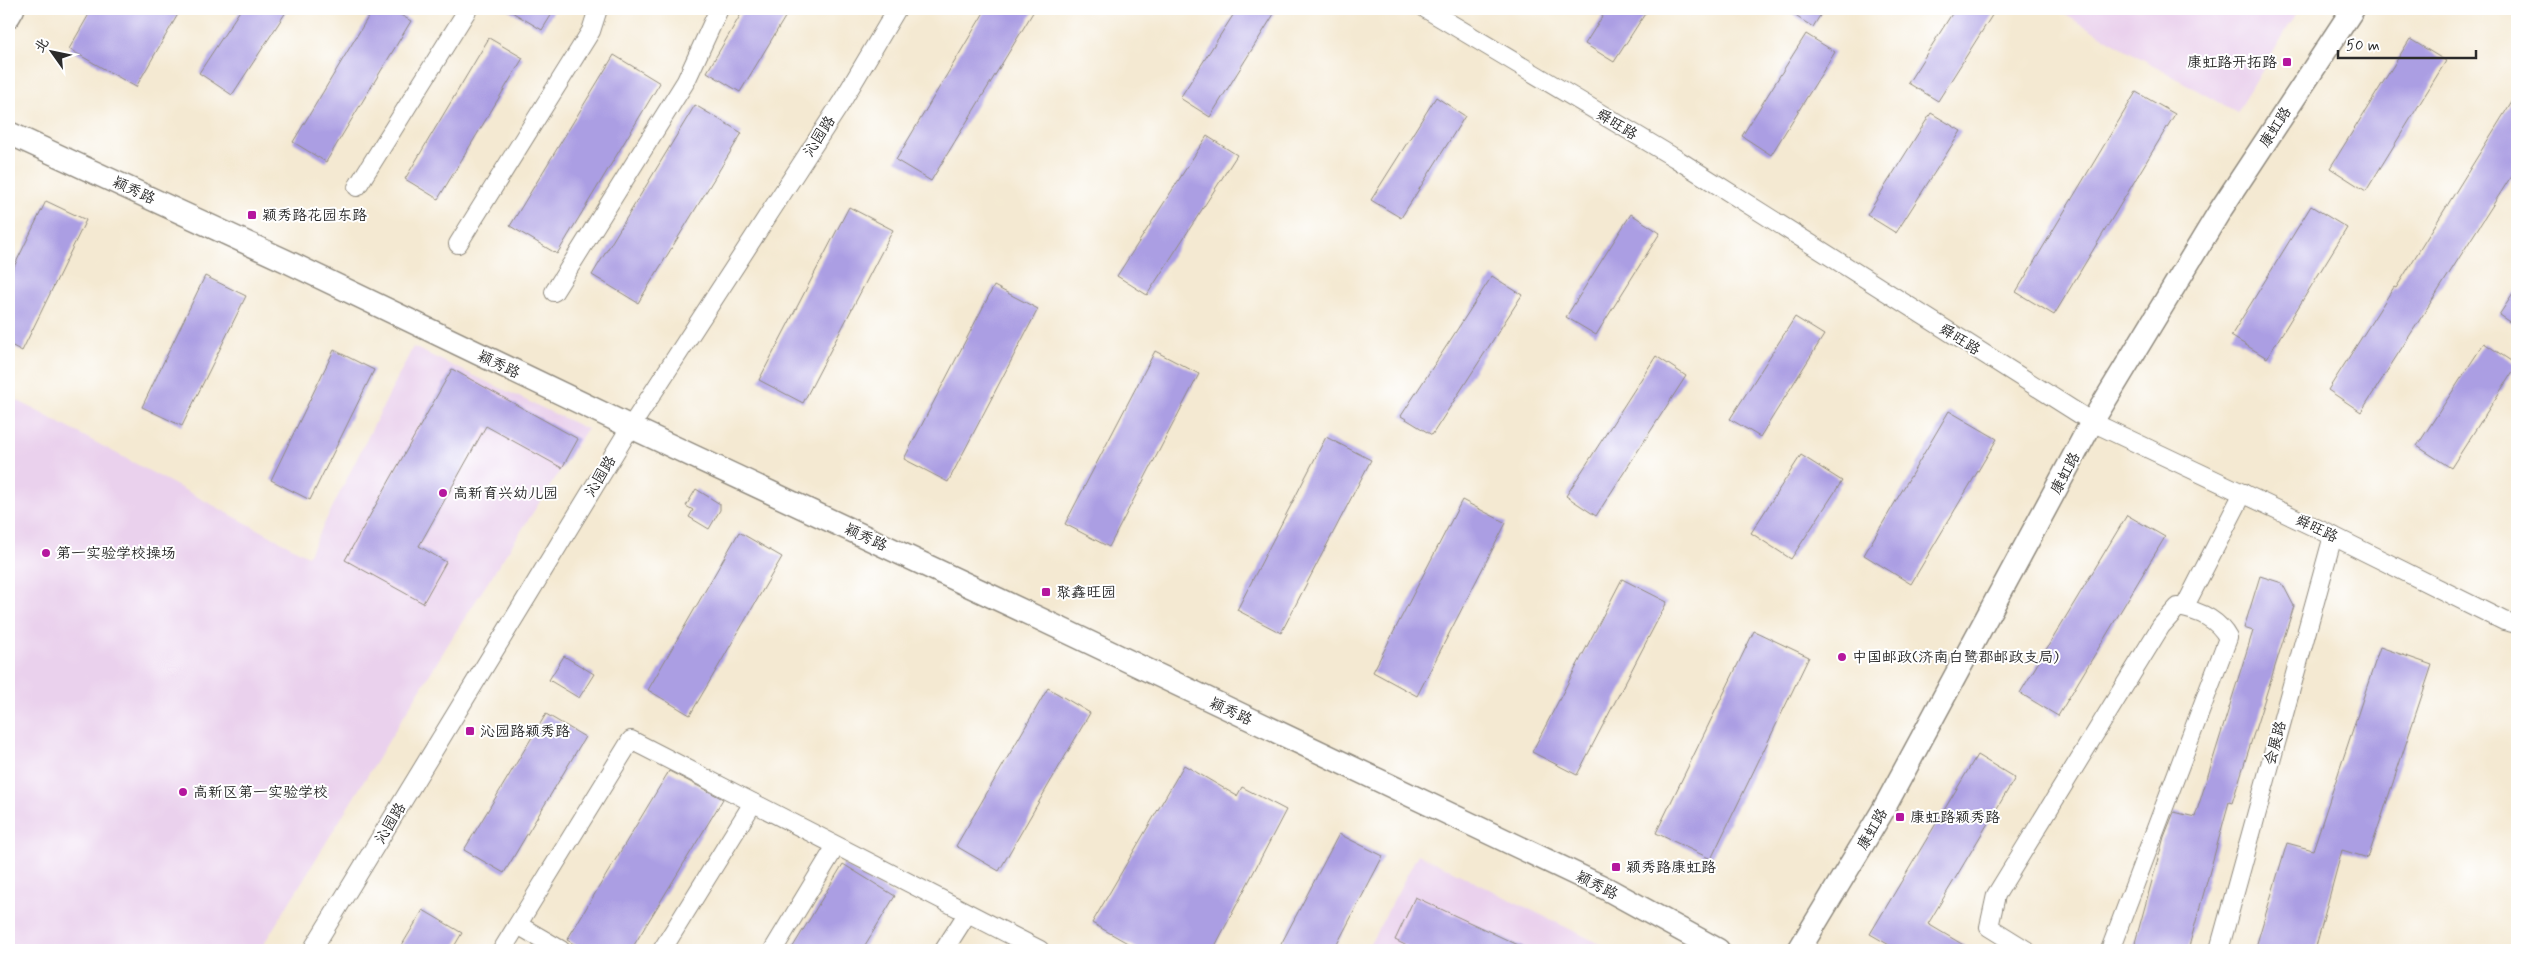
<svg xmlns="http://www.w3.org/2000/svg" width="2526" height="959" viewBox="0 0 2526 959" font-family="Mynerve,'LXGW WenKai TC',sans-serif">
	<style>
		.built { fill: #ead1ed }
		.building { fill: #ab9ee3 }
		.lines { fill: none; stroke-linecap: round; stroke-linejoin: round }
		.minor-casing { stroke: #908a7e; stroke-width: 20 }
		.major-casing { stroke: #908a7e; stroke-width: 25 }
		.minor { stroke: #fff; stroke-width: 18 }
		.major { stroke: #fff; stroke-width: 22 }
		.poi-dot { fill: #b5179e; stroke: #fff; stroke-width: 2 }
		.labels { text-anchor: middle; stroke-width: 4; stroke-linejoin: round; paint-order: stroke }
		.poi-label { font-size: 15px; fill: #2b2b2b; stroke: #fff; text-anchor: start }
		.street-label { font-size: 15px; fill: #2b2b2b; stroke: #fff }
	</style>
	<rect width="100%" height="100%" fill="#fff"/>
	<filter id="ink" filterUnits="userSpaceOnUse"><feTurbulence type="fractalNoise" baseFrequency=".02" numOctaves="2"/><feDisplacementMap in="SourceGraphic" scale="10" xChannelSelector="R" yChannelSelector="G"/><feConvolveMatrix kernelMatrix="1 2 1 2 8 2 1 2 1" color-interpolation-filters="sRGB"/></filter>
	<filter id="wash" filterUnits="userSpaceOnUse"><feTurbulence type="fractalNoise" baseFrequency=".0096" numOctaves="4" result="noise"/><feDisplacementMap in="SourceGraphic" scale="20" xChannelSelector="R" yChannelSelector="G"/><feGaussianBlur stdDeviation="1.12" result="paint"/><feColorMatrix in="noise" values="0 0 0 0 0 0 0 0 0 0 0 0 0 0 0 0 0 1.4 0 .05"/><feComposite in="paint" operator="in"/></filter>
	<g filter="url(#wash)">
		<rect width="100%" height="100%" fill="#f4e9d2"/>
		<g class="built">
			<path d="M2055,9H2299L2237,113Z"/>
			<path d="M413,347L587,429L455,633L260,950H9V396L308,556Z"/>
			<path d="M1418,854L1612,950H1367Z"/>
		</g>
		<g id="blocks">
			<g class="building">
				<path d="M92,9H181L136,87L69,49Z"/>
				<path d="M241,9H288L232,95L199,73Z"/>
				<path d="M373,9H390L411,21L326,162L293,142Z"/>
				<path d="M507,9H555L542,30Z"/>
				<path d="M744,9H790L740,92L707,72Z"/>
				<path d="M986,9H1035L931,181L896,160Z"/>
				<path d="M1237,9H1266L1274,14L1210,117L1180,98Z"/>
				<path d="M1607,9H1648L1614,62L1585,44Z"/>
				<path d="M1784,9H1824L1813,27Z"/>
				<path d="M1955,9H1996L1938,101L1908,83Z"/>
				<path d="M1806,34L1835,52L1771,155L1742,136Z"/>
				<path d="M489,38L523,58L438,199L405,179Z"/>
				<path d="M2410,39L2446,61L2366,191L2330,168Z"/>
				<path d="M614,55L660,83L557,254L510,226Z"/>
				<path d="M2136,92L2175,114L2054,315L2016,292Z"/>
				<path d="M2517,93V167L2361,412L2328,390L2394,287L2396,288Z"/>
				<path d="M1436,97L1465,116L1401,218L1371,200Z"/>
				<path d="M695,105L742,133L638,303L592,275Z"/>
				<path d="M1931,113L1961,131L1896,233L1867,215Z"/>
				<path d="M1207,136L1237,155L1147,295L1117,276Z"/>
				<path d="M46,201L86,220L22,351L9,344V277Z"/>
				<path d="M2311,206L2347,228L2267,358L2231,336Z"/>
				<path d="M849,207L893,230L803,403L759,380Z"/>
				<path d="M1631,214L1660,233L1596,335L1566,317Z"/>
				<path d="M205,276L246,296L182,426L142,407Z"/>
				<path d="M1492,276L1522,295L1432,435L1401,416Z"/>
				<path d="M994,286L1038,309L948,482L904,459Z"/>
				<path d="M2517,288V327L2499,315Z"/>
				<path d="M1795,317L1824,335L1760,437L1730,419Z"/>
				<path d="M2484,343L2517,365L2451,468L2417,446Z"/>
				<path d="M334,350L374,370L310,500L271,480Z"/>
				<path d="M1155,351L1199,374L1109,547L1065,524Z"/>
				<path d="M1656,356L1686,376L1596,516L1566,496Z"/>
				<path d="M452,369L578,439L562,468L486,426L419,546L446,562L423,603L345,560Z"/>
				<path d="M1949,411L1997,439L1911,584L1864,555Z"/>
				<path d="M1326,437L1371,460L1281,633L1237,610Z"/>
				<path d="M1801,455L1842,481L1791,559L1751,533Z"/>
				<path d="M696,489L720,504V510L709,529L689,517L693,510L686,506Z"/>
				<path d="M1462,500L1506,523L1417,696L1373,672Z"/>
				<path d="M2127,515L2165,537L2058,716L2020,693Z"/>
				<path d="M739,532L782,557L690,715L648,690Z"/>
				<path d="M2260,576L2282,583L2294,606L2232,803L2229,802L2188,950H2133L2164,837L2174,812L2195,817L2253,631L2244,628Z"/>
				<path d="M1622,579L1667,602L1577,775L1532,752Z"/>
				<path d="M1754,631L1809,657L1711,859L1656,833Z"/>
				<path d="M2380,647L2432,665L2368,858L2342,850L2315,950H2255L2287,843L2313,850Z"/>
				<path d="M564,656L594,674L579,698L549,680Z"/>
				<path d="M1048,688L1090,713L999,871L956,846Z"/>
				<path d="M546,714L585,737L504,873L464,850Z"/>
				<path d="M1977,755L2015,778L1928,924L1972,950H1898L1870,934Z"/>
				<path d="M1184,765L1237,796L1242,787L1286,810L1213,950H1140L1092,923Z"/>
				<path d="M669,771L723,799L631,950H584L567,940Z"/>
				<path d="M1339,834L1383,856L1334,950H1278Z"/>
				<path d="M843,864L895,896L862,950H791Z"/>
				<path d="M1415,897L1529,950H1415L1395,940Z"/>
				<path d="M423,910L462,933L452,950H399Z"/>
			</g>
		</g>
	</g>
	<g filter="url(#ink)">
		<use href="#blocks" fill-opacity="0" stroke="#908a7e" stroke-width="1"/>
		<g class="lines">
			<g class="minor-casing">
				<g id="minor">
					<path d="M1426,9L1675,158L2092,422L2333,536L2504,621L2517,624"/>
					<path d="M357,187L468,9"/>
					<path d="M458,244L591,31L598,9"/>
					<path d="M554,292L686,81L719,9"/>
					<path d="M2184,608L2243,493"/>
					<path d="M518,925L561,950"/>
					<path d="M312,950L628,431L841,103L897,9"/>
					<path d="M502,950L631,740L1040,950"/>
					<path d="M662,950L753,803"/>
					<path d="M773,950L836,846"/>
					<path d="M944,950L967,914"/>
					<path d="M2026,950L1989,927L1996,895L2161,626L2178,607C2200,611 2218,619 2228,638L2110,950"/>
					<path d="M2219,950L2333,536"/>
				</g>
			</g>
			<g class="major-casing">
				<g id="major">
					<path d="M9,16L13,9"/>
					<path d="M9,133L286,261L631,427L1036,617L1607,889L1718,950"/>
					<path d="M1799,950L1882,812L2092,422L2221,209L2353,9"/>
				</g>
			</g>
			<use href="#minor" class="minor"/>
			<use href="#major" class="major"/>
		</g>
	</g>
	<g class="poi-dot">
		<rect x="2282" y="57" width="10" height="10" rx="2.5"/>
		<rect x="247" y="210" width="10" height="10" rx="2.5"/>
		<circle cx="443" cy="493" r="5"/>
		<circle cx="46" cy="553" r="5"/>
		<rect x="1041" y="587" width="10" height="10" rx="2.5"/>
		<circle cx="1842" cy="657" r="5"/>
		<rect x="465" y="726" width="10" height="10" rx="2.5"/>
		<circle cx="183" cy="792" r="5"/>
		<rect x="1895" y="812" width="10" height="10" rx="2.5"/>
		<rect x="1611" y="862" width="10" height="10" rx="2.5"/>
	</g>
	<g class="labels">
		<g class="poi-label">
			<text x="2277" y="67" text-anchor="end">康虹路开拓路</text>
			<text x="262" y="220">颖秀路花园东路</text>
			<text x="453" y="498">高新育兴幼儿园</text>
			<text x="56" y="558">第一实验学校操场</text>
			<text x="1056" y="597">聚鑫旺园</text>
			<text x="1852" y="662">中国邮政(济南白鹭郡邮政支局)</text>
			<text x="480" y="736">沁园路颖秀路</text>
			<text x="193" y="797">高新区第一实验学校</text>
			<text x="1910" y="822">康虹路颖秀路</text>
			<text x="1626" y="872">颖秀路康虹路</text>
		</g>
		<g class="street-label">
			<text transform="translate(1617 124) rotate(31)" y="5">舜旺路</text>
			<text transform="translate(2275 127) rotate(-57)" y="5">康虹路</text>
			<text transform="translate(819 136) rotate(-57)" y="5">沁园路</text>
			<text transform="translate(134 190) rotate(25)" y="5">颖秀路</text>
			<text transform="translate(1960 339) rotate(32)" y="5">舜旺路</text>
			<text transform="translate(499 364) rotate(26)" y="5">颖秀路</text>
			<text transform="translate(2065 473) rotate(-62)" y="5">康虹路</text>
			<text transform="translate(600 476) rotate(-59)" y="5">沁园路</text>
			<text transform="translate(2317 528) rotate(26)" y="5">舜旺路</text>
			<text transform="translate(866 537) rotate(25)" y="5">颖秀路</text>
			<text transform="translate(1231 711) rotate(25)" y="5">颖秀路</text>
			<text transform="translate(2275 743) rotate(-75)" y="5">会展路</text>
			<text transform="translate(390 823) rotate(-59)" y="5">沁园路</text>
			<text transform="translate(1872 829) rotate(-60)" y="5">康虹路</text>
			<text transform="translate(1597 885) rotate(27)" y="5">颖秀路</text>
		</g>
	</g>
	<rect width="2526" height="959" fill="none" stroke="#fff" stroke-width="30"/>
	<g transform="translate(52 52) rotate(303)" stroke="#ffffff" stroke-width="4" paint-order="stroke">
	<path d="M0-4L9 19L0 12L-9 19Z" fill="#2b2b2b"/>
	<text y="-8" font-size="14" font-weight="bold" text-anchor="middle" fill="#2b2b2b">北</text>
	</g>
	<path d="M2338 50v8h138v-8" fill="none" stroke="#2b2b2b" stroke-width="2.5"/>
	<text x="2346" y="50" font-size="15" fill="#2b2b2b" stroke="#ffffff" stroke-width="4" paint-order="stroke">50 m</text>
</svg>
